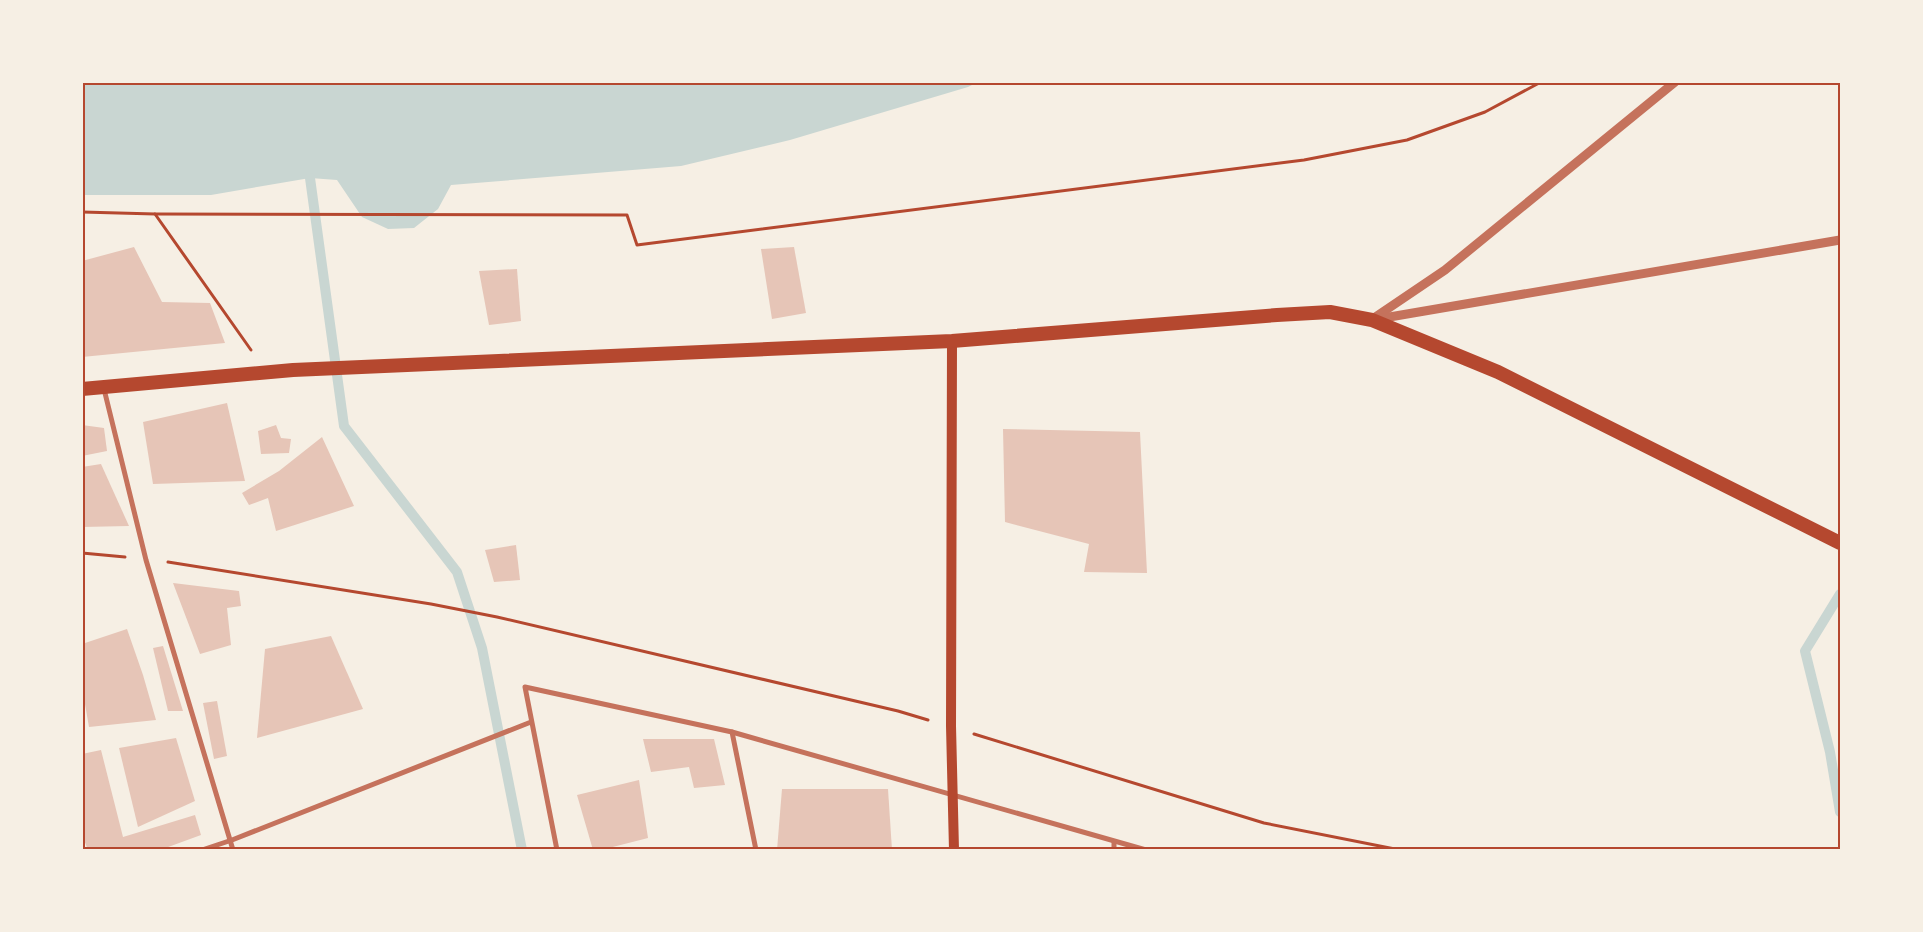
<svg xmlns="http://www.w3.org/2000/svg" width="1923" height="932" viewBox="0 0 1923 932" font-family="Quicksand,sans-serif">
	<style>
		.water { fill: #c9d6d2 }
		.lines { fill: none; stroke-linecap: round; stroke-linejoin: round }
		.stream { stroke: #c9d6d2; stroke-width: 10 }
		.building { fill: #e6c5b7 }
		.path { stroke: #b5482f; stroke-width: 3 }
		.minor { stroke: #c5725c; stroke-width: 5 }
		.tertiary { stroke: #c5725c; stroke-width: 9 }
		.secondary { stroke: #b5482f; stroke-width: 10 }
		.trunk { stroke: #b5482f; stroke-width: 14 }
		.neatline { fill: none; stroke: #b5482f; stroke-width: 2 }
	</style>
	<rect width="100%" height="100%" fill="#f6efe4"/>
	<path class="water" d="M83,83H976L968,87L790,140L681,166L451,185L438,209L414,228L388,229L362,217L337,180L310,178L211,195H83Z"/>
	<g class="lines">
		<g class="stream">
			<path d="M310,178L344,426L457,572L482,648L522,850"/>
			<path d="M1840,594L1805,651L1830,752L1840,812"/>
		</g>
	</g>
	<g class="building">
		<path d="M134,247L162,302L210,303L225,343L82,357V261Z"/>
		<path d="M794,247L806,313L772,319L761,249Z"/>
		<path d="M517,269L521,321L489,325L479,271Z"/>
		<path d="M227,403L245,481L153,484L143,422Z"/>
		<path d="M82,425L104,428L107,451L82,456Z"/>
		<path d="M276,425L281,438L291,439L289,453L261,454L258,431Z"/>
		<path d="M1003,429L1140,432L1147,573L1084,572L1089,544L1005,522Z"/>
		<path d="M322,437L354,506L276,531L268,498L249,505L242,493L279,471Z"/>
		<path d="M101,464L129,526L82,527V467Z"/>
		<path d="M516,545L520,580L494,582L485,550Z"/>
		<path d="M173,583L239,591L241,606L227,608L231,645L200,654Z"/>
		<path d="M127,629L143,675L156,720L89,727L82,687V644Z"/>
		<path d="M331,636L363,709L257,738L265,649Z"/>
		<path d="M163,646L183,711H168L153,648Z"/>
		<path d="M217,701L227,756L214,759L203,703Z"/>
		<path d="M176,738L195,801L138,827L119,748Z"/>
		<path d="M643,739H714L725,785L694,788L689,767L651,772Z"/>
		<path d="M101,750L123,837L195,815L201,835L160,850H88L82,835V754Z"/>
		<path d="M639,780L648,838L601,850H593L577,795Z"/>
		<path d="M782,789H888L892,850H777Z"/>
	</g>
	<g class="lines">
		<g class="path">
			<path d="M82,212L155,214L251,350"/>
			<path d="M155,214L627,215L637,245L1304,160L1407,140L1485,112L1541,82"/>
			<path d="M82,553L125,557"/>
			<path d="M168,562L431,604L497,617L898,711L928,720"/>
			<path d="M974,734L1264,823L1400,850"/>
		</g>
		<g class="minor">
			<path d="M104,389L146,560L233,850"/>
			<path d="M732,732L756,850"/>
			<path d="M1114,842V850"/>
			<path d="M202,850L232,840L531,722"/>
			<path d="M557,850L525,687L732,732L1146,850"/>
		</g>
		<g class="tertiary">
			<path d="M1374,318L1445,270L1675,82"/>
			<path d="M1372,320L1840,240"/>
		</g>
		<path class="secondary" d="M952,341L951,726L954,850"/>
		<path class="trunk" d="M82,389L293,370L952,341L1277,315L1330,312L1372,320L1498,372L1840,543"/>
	</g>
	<rect width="1923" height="932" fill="none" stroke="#f6efe4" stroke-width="168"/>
	<rect x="84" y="84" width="1755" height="764" class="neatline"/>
</svg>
